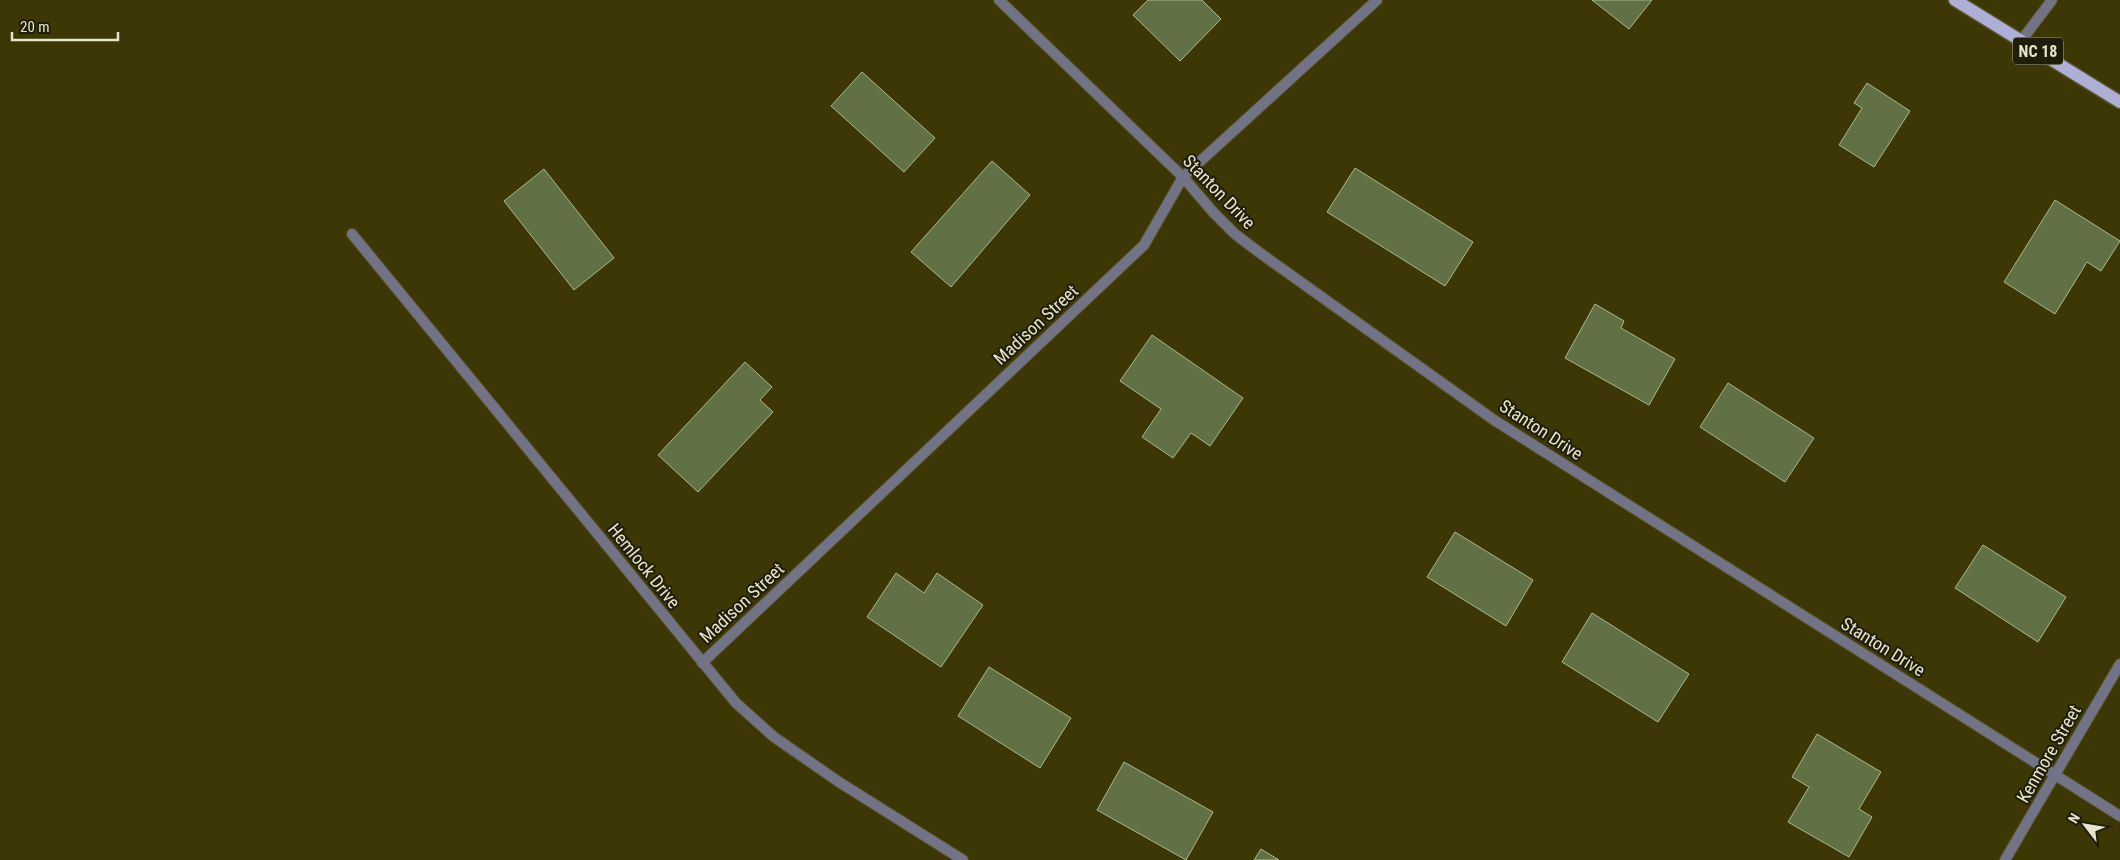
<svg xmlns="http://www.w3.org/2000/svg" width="2120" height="860" viewBox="0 0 2120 860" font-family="'Roboto Condensed',sans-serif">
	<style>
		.building { fill: #627045; stroke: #aab98b }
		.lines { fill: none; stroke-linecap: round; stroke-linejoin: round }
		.minor-casing { stroke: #575325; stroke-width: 12 }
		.primary-casing { stroke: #575325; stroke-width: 15 }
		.minor { stroke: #727386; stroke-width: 10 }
		.primary { stroke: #adafd6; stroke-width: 12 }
		.labels { text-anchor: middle; stroke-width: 4; stroke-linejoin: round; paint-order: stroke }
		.shield { fill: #201e0b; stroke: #aba991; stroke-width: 1 }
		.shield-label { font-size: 16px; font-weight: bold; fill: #e6e4cb }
		.street-label { font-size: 18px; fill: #e6e4cb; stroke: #201e0b }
	</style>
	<rect width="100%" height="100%" fill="#3c3705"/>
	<g class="building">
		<path d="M1148,0H1202L1221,19L1180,61L1133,15Z"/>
		<path d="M1592,0H1652L1629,29Z"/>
		<path d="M862,72L935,138L904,172L831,106Z"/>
		<path d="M1867,83L1910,111L1874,167L1839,145L1862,108L1854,103Z"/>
		<path d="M992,161L1030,195L951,287L911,252Z"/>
		<path d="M1355,168L1473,242L1445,286L1327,212Z"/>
		<path d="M544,169L614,258L574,290L504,201Z"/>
		<path d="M2055,200L2120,241L2101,271L2087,262L2055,314L2004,282Z"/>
		<path d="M1595,304L1624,321L1621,328L1675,359L1649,405L1565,358Z"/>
		<path d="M1152,335L1243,398L1210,446L1191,433L1173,458L1142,437L1161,409L1120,381Z"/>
		<path d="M745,362L772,387L760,400L773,412L698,492L658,455Z"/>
		<path d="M1728,383L1814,438L1785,482L1700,427Z"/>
		<path d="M1455,532L1533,580L1506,626L1427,577Z"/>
		<path d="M1983,545L2066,597L2038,642L1955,588Z"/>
		<path d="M896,573L924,593L937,573L983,605L941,667L867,617Z"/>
		<path d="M1592,613L1689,674L1658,722L1562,662Z"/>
		<path d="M989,667L1071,718L1040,768L958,716Z"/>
		<path d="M1817,734L1881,772L1859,809L1872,817L1849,857L1788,822L1809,787L1792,777Z"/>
		<path d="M1124,762L1213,812L1186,860L1097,810Z"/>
		<path d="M1261,849L1279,860H1254Z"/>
	</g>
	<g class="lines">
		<g class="minor-casing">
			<g id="minor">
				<path d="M999,0L1183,177L1213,212L1235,234L1260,253L1494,420L2120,816"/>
				<path d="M2021,41L2052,0"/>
				<path d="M352,234L736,703L774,737L839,782L963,860"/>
				<path d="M702,663L1144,245L1183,177L1377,0"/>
				<path d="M2005,860L2120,664"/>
			</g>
		</g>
		<g class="primary-casing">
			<path id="primary" d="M1955,0L2120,102"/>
		</g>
		<use href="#minor" class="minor"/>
		<use href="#primary" class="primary"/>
	</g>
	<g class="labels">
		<rect class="shield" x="2013" y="37.5" width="50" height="27" rx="4"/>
		<g class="shield-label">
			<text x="2038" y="57">NC 18</text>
		</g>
		<g class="street-label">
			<text transform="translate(1219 192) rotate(46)" y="6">Stanton Drive</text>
			<text transform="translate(1036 325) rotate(-43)" y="6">Madison Street</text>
			<text transform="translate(1541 430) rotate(33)" y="6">Stanton Drive</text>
			<text transform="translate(644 566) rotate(51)" y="6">Hemlock Drive</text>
			<text transform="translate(742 603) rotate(-43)" y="6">Madison Street</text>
			<text transform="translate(1883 647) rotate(32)" y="6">Stanton Drive</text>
			<text transform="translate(2049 754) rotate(-60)" y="6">Kenmore Street</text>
		</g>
	</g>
	<g transform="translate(2085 825) rotate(301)" stroke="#201e0b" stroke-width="4" paint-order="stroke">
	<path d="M0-4L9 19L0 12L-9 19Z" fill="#e6e4cb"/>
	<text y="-8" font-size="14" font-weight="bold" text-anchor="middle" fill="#e6e4cb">N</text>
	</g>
	<path d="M12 32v8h106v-8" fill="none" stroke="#e6e4cb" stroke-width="2.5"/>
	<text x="20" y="32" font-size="15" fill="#e6e4cb" stroke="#201e0b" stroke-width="4" paint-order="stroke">20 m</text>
</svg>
